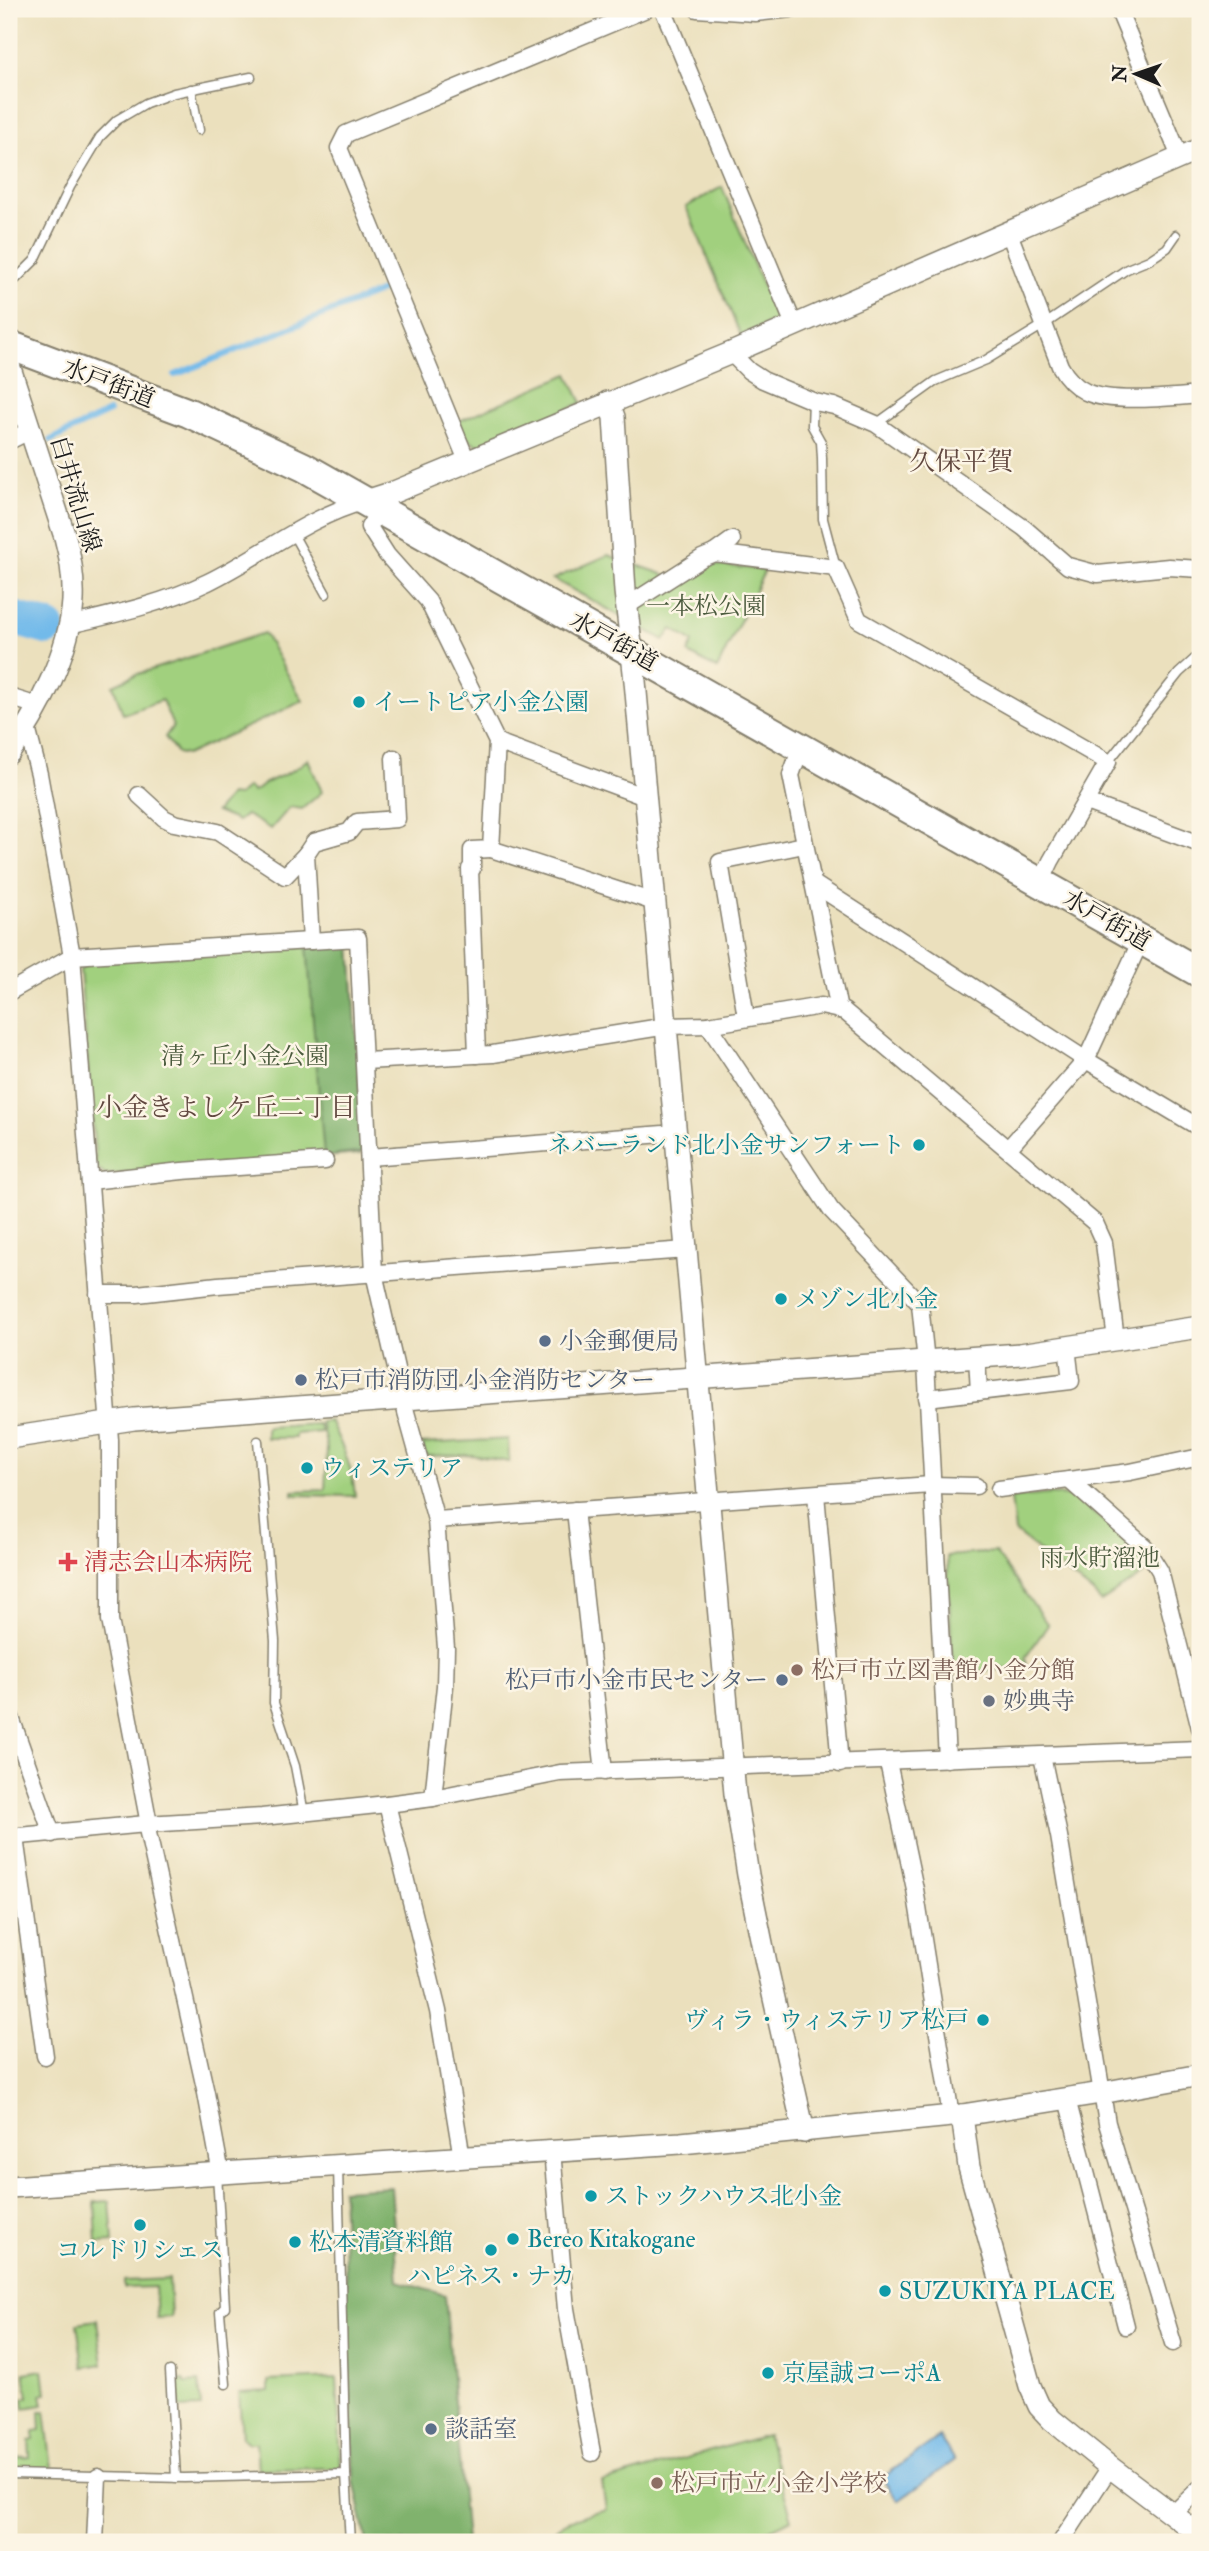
<svg xmlns="http://www.w3.org/2000/svg" width="1209" height="2551" viewBox="0 0 1209 2551" font-family="'IM FELL Double Pica','Noto Serif JP',serif">
	<style>
		.green { fill: #a1d07e; stroke: #5e764d; stroke-width: 2 }
		.forest { fill: #80b26d; stroke: #4e6744; stroke-width: 2 }
		.water { fill: #72baea; stroke: #476b83; stroke-width: 2 }
		.lines { fill: none; stroke-linecap: round; stroke-linejoin: round }
		.stream { stroke: #72baea; stroke-width: 6 }
		.river { stroke: #72baea; stroke-width: 35 }
		.lane-casing { stroke: #847e6c; stroke-width: 11 }
		.street-casing { stroke: #847e6c; stroke-width: 19 }
		.secondary-casing { stroke: #847e6c; stroke-width: 24 }
		.highway-casing { stroke: #847e6c; stroke-width: 32 }
		.lane { stroke: #fff; stroke-width: 8 }
		.street { stroke: #fff; stroke-width: 16 }
		.secondary { stroke: #fff; stroke-width: 21 }
		.highway { stroke: #fff; stroke-width: 28 }
		.culture-dot { fill: #0f9aa8; stroke: #fcf5e5; stroke-width: 2.5 }
		.service-dot { fill: #5c6f8a; stroke: #fcf5e5; stroke-width: 2.5 }
		.health-dot { fill: #e0444e; stroke: #fcf5e5; stroke-width: 2.5 }
		.education-dot { fill: #8d6e63; stroke: #fcf5e5; stroke-width: 2.5 }
		.worship-dot { fill: #6b7280; stroke: #fcf5e5; stroke-width: 2.5 }
		.labels { text-anchor: middle; stroke-width: 5; stroke-linejoin: round; paint-order: stroke }
		.street-label { font-size: 24px; fill: #1c1c1c; stroke: #fcf5e5 }
		.park-label { font-size: 24px; fill: #4b5b3e; stroke: #fcf5e5 }
		.culture-label { font-size: 24px; fill: #0d838f; stroke: #fcf5e5; text-anchor: start }
		.service-label { font-size: 24px; fill: #4e5e75; stroke: #fcf5e5; text-anchor: start }
		.health-label { font-size: 24px; fill: #be3a42; stroke: #fcf5e5; text-anchor: start }
		.education-label { font-size: 24px; fill: #785e54; stroke: #fcf5e5; text-anchor: start }
		.worship-label { font-size: 24px; fill: #5b616d; stroke: #fcf5e5; text-anchor: start }
		.neighbourhood-label { font-size: 26px; fill: #614840; stroke: #fcf5e5 }
	</style>
	<rect width="100%" height="100%" fill="#fcf5e5"/>
	<filter id="ink" filterUnits="userSpaceOnUse"><feTurbulence type="fractalNoise" baseFrequency=".0143" numOctaves="2"/><feDisplacementMap in="SourceGraphic" scale="14" xChannelSelector="R" yChannelSelector="G"/><feConvolveMatrix kernelMatrix="1 2 1 2 8 2 1 2 1" color-interpolation-filters="sRGB"/></filter>
	<filter id="wash" filterUnits="userSpaceOnUse"><feTurbulence type="fractalNoise" baseFrequency=".00686" numOctaves="4" result="noise"/><feDisplacementMap in="SourceGraphic" scale="28" xChannelSelector="R" yChannelSelector="G"/><feGaussianBlur stdDeviation="1.57" result="paint"/><feColorMatrix in="noise" values="0 0 0 0 0 0 0 0 0 0 0 0 0 0 0 0 0 1.4 0 .05"/><feComposite in="paint" operator="in"/></filter>
	<g filter="url(#wash)">
		<rect width="100%" height="100%" fill="#ebe0bd"/>
		<g class="green">
			<path d="M722,187L777,320L741,336L686,207Z"/>
			<path d="M568,374L582,403L479,446L465,437L459,421Z"/>
			<path d="M608,555L677,579L708,564L765,570L717,669L688,653L693,642L672,629L664,640L553,579Z"/>
			<path d="M264,633L303,701L186,755L177,753L165,737L173,726L162,700L123,714L113,685L135,675Z"/>
			<path d="M308,759L322,792L302,809L290,807L271,829L246,815L238,821L216,812L230,795L238,796L248,787L253,792C259,789 262,784 268,782C285,774 293,772 308,759Z"/>
			<path d="M349,943L360,1154L105,1175L96,1167L80,970L89,962Z"/>
			<path d="M330,1421C342,1445 353,1468 355,1496L293,1495V1491L325,1490L327,1449L321,1422Z"/>
			<path d="M319,1424L321,1432L295,1434V1438H266V1427Z"/>
			<path d="M508,1439L509,1462L472,1455L426,1456L422,1444Z"/>
			<path d="M1051,1494L1072,1497L1129,1540L1142,1554L1151,1569L1101,1602L1093,1593L1015,1532L1011,1498Z"/>
			<path d="M995,1552L1048,1625L1025,1658L1028,1668L953,1672L947,1556Z"/>
			<path d="M110,2201L113,2242L97,2243L95,2202Z"/>
			<path d="M169,2279L171,2317L157,2318L155,2287L124,2288V2281Z"/>
			<path d="M97,2320L103,2364L83,2367L77,2323Z"/>
			<path d="M43,2370L46,2393L41,2394L43,2405L24,2408L23,2398L28,2397L24,2373Z"/>
			<path d="M337,2378L341,2468L258,2469L256,2443H248L242,2437L239,2393L269,2391V2381Z"/>
			<path d="M178,2380H184L185,2383L199,2382L201,2407L180,2408Z"/>
			<path d="M40,2411H45L52,2469H9V2459L30,2457L29,2441L34,2440V2431L41,2430Z"/>
			<path d="M767,2435L792,2519L744,2542H547C554,2520 586,2516 606,2509L602,2482Z"/>
		</g>
		<g class="forest">
			<path d="M351,942L363,1152L324,1157L307,945Z"/>
			<path d="M391,2187L398,2281L445,2295L466,2542H367L354,2480L342,2190Z"/>
		</g>
		<path class="water" d="M939,2437L955,2460L898,2501L882,2478Z"/>
		<g class="lines">
			<g class="stream">
				<path d="M175,375L384,290"/>
				<path d="M51,440L109,412"/>
				<path d="M9,458L11,457"/>
			</g>
			<path class="river" d="M9,617L48,628"/>
		</g>
	</g>
	<g filter="url(#ink)">
		<g class="lines">
			<g class="lane-casing">
				<g id="lane">
					<path d="M191,89L199,130"/>
					<path d="M9,279H16L35,260L70,187L100,137L117,120L146,103L174,93L251,77"/>
					<path d="M813,401L812,426L821,442L822,458L823,519L836,568"/>
					<path d="M876,424L936,381L986,360L1045,324L1127,269L1149,260L1167,248L1176,235"/>
					<path d="M293,534L326,594"/>
					<path d="M1108,762L1179,673L1200,654"/>
					<path d="M258,1441L275,1641L274,1703L295,1766L304,1813"/>
					<path d="M217,2174L225,2307L220,2312L226,2384"/>
					<path d="M170,2371L176,2478"/>
					<path d="M9,2474L184,2478L346,2474L338,2167"/>
					<path d="M346,2474L350,2542"/>
				</g>
			</g>
			<g class="street-casing">
				<g id="street">
					<path d="M663,9L794,325"/>
					<path d="M697,9L755,13L791,9"/>
					<path d="M1118,9L1180,157"/>
					<path d="M1009,233L1060,366C1066,377 1074,386 1086,392C1112,404 1172,397 1200,395"/>
					<path d="M731,353L749,371L763,380L815,402L834,406L876,424L1024,528L1068,566L1098,574L1169,567L1200,569"/>
					<path d="M9,441L29,431"/>
					<path d="M467,461L339,148L346,134L646,9"/>
					<path d="M380,509L369,527L387,555L428,601L497,742L491,849L472,850V869H470L477,1055"/>
					<path d="M714,553L732,540"/>
					<path d="M627,606L702,558L714,553L836,568L859,620L1108,762L1051,861L1041,882"/>
					<path d="M69,625C116,614 165,603 208,582C261,556 307,517 365,501"/>
					<path d="M9,697L38,706"/>
					<path d="M27,728L39,774L72,956L110,1440V1620L149,1824"/>
					<path d="M497,742L645,797"/>
					<path d="M801,747L791,775L839,1010"/>
					<path d="M139,795L164,818L174,823L218,832L285,876L306,854"/>
					<path d="M1086,802L1200,844"/>
					<path d="M491,849L654,902"/>
					<path d="M814,884L1086,1060L1200,1128"/>
					<path d="M311,941L306,854L314,842L349,832L357,822L397,819L394,758"/>
					<path d="M9,992L72,956L358,938L374,1273L406,1412L436,1520L446,1648L445,1686L433,1798"/>
					<path d="M746,1017L720,862L804,845"/>
					<path d="M708,1025L831,1210L920,1304L926,1362L947,1759"/>
					<path d="M365,1061L493,1054L667,1026L708,1025L821,1006L844,1011L1095,1223L1104,1243L1116,1340"/>
					<path d="M1008,1149L1086,1060L1141,940"/>
					<path d="M369,1157L676,1133"/>
					<path d="M90,1181L182,1171L325,1161"/>
					<path d="M98,1294H137L218,1285L686,1250"/>
					<path d="M977,1357L979,1392"/>
					<path d="M927,1398L1071,1381L1067,1347"/>
					<path d="M1069,1480L1145,1547L1160,1571L1200,1728"/>
					<path d="M999,1489L1130,1472L1200,1457"/>
					<path d="M816,1494L840,1764"/>
					<path d="M575,1510L604,1772"/>
					<path d="M436,1520L931,1485L976,1486"/>
					<path d="M9,1712L52,1834"/>
					<path d="M1042,1756L1059,1836L1107,2123L1173,2343"/>
					<path d="M888,1762L915,1889L951,2116"/>
					<path d="M387,1804L438,2011L462,2158"/>
					<path d="M146,1824L206,2093L221,2174"/>
					<path d="M9,1837L146,1824L262,1817L387,1804L433,1798L560,1773L1200,1749"/>
					<path d="M15,1837L45,2056"/>
					<path d="M1067,2099L1126,2326"/>
					<path d="M552,2151L566,2309L592,2453"/>
					<path d="M1172,2515L1200,2488"/>
					<path d="M95,2542L98,2477"/>
					<path d="M1061,2542L1110,2467"/>
				</g>
			</g>
			<g class="secondary-casing">
				<g id="secondary">
					<path d="M9,365L65,537C71,559 74,579 73,601C70,651 38,713 9,753"/>
					<path d="M608,402L614,417L625,591L635,681L735,1794L748,1875L766,1963L804,2132"/>
					<path d="M366,501L394,492L731,353L1200,149"/>
					<path d="M9,1438L134,1419L1020,1354L1200,1327"/>
					<path d="M962,2115L969,2167L1030,2386L1039,2406L1052,2420L1110,2467L1200,2535"/>
					<path d="M9,2187L681,2143L962,2115L1101,2093L1200,2075"/>
				</g>
			</g>
			<g class="highway-casing">
				<path id="highway" d="M9,345L189,413L304,467L1200,973"/>
			</g>
			<use href="#lane" class="lane"/>
			<use href="#street" class="street"/>
			<use href="#secondary" class="secondary"/>
			<use href="#highway" class="highway"/>
		</g>
	</g>
	<g class="culture-dot">
		<circle cx="359" cy="702" r="7"/>
		<circle cx="919" cy="1145" r="7"/>
		<circle cx="781" cy="1299" r="7"/>
		<circle cx="307" cy="1468" r="7"/>
		<circle cx="983" cy="2020" r="7"/>
		<circle cx="591" cy="2196" r="7"/>
		<circle cx="140" cy="2225" r="7"/>
		<circle cx="513" cy="2239" r="7"/>
		<circle cx="295" cy="2242" r="7"/>
		<circle cx="491" cy="2250" r="7"/>
		<circle cx="885" cy="2291" r="7"/>
		<circle cx="768" cy="2373" r="7"/>
	</g>
	<g class="service-dot">
		<circle cx="545" cy="1341" r="7"/>
		<circle cx="301" cy="1380" r="7"/>
		<circle cx="782" cy="1680" r="7"/>
		<circle cx="431" cy="2429" r="7"/>
	</g>
	<path class="health-dot" d="M64.5 1551.5h7v7h7v7h-7v7h-7v-7h-7v-7h7z"/>
	<g class="education-dot">
		<circle cx="797" cy="1670" r="7"/>
		<circle cx="657" cy="2483" r="7"/>
	</g>
	<circle class="worship-dot" cx="989" cy="1701" r="7"/>
	<g class="labels">
		<g class="street-label">
			<text transform="translate(109 383) rotate(21)" y="8">水戸街道</text>
			<text transform="translate(76 494) rotate(73)" y="8">白井流山線</text>
			<text transform="translate(614 641) rotate(29)" y="8">水戸街道</text>
			<text transform="translate(1107 920) rotate(30)" y="8">水戸街道</text>
		</g>
		<g class="park-label">
			<text x="706" y="614">一本松公園</text>
			<text x="245" y="1064">清ヶ丘小金公園</text>
			<text x="1100" y="1566">雨水貯溜池</text>
		</g>
		<g class="culture-label">
			<text x="373" y="710">イートピア小金公園</text>
			<text x="905" y="1153" text-anchor="end">ネバーランド北小金サンフォート</text>
			<text x="795" y="1307">メゾン北小金</text>
			<text x="321" y="1476">ウィステリア</text>
			<text x="969" y="2028" text-anchor="end">ヴィラ・ウィステリア松戸</text>
			<text x="605" y="2204">ストックハウス北小金</text>
			<text x="527" y="2247">Bereo Kitakogane</text>
			<text x="309" y="2250">松本清資料館</text>
			<text x="140" y="2258" text-anchor="middle">コルドリシェス</text>
			<text x="491" y="2284" text-anchor="middle">ハピネス・ナカ</text>
			<text x="899" y="2299">SUZUKIYA PLACE</text>
			<text x="782" y="2381">京屋誠コーポA</text>
		</g>
		<g class="service-label">
			<text x="559" y="1349">小金郵便局</text>
			<text x="315" y="1388">松戸市消防団 小金消防センター</text>
			<text x="768" y="1688" text-anchor="end">松戸市小金市民センター</text>
			<text x="445" y="2437">談話室</text>
		</g>
		<g class="health-label">
			<text x="84" y="1570">清志会山本病院</text>
		</g>
		<g class="education-label">
			<text x="811" y="1678">松戸市立図書館小金分館</text>
			<text x="671" y="2491">松戸市立小金小学校</text>
		</g>
		<g class="worship-label">
			<text x="1003" y="1709">妙典寺</text>
		</g>
		<g class="neighbourhood-label">
			<text x="961" y="470">久保平賀</text>
			<text x="226" y="1116">小金きよしケ丘二丁目</text>
		</g>
	</g>
	<rect width="1209" height="2551" fill="none" stroke="#fcf5e5" stroke-width="35"/>
	<g transform="translate(1136 74) rotate(272)" stroke="#fcf5e5" stroke-width="5" paint-order="stroke">
	<path d="M0-5L12 26L0 18L-12 26Z" fill="#1c1c1c"/>
	<text y="-10" font-size="19" font-weight="bold" text-anchor="middle" fill="#1c1c1c">N</text>
	</g>
</svg>
